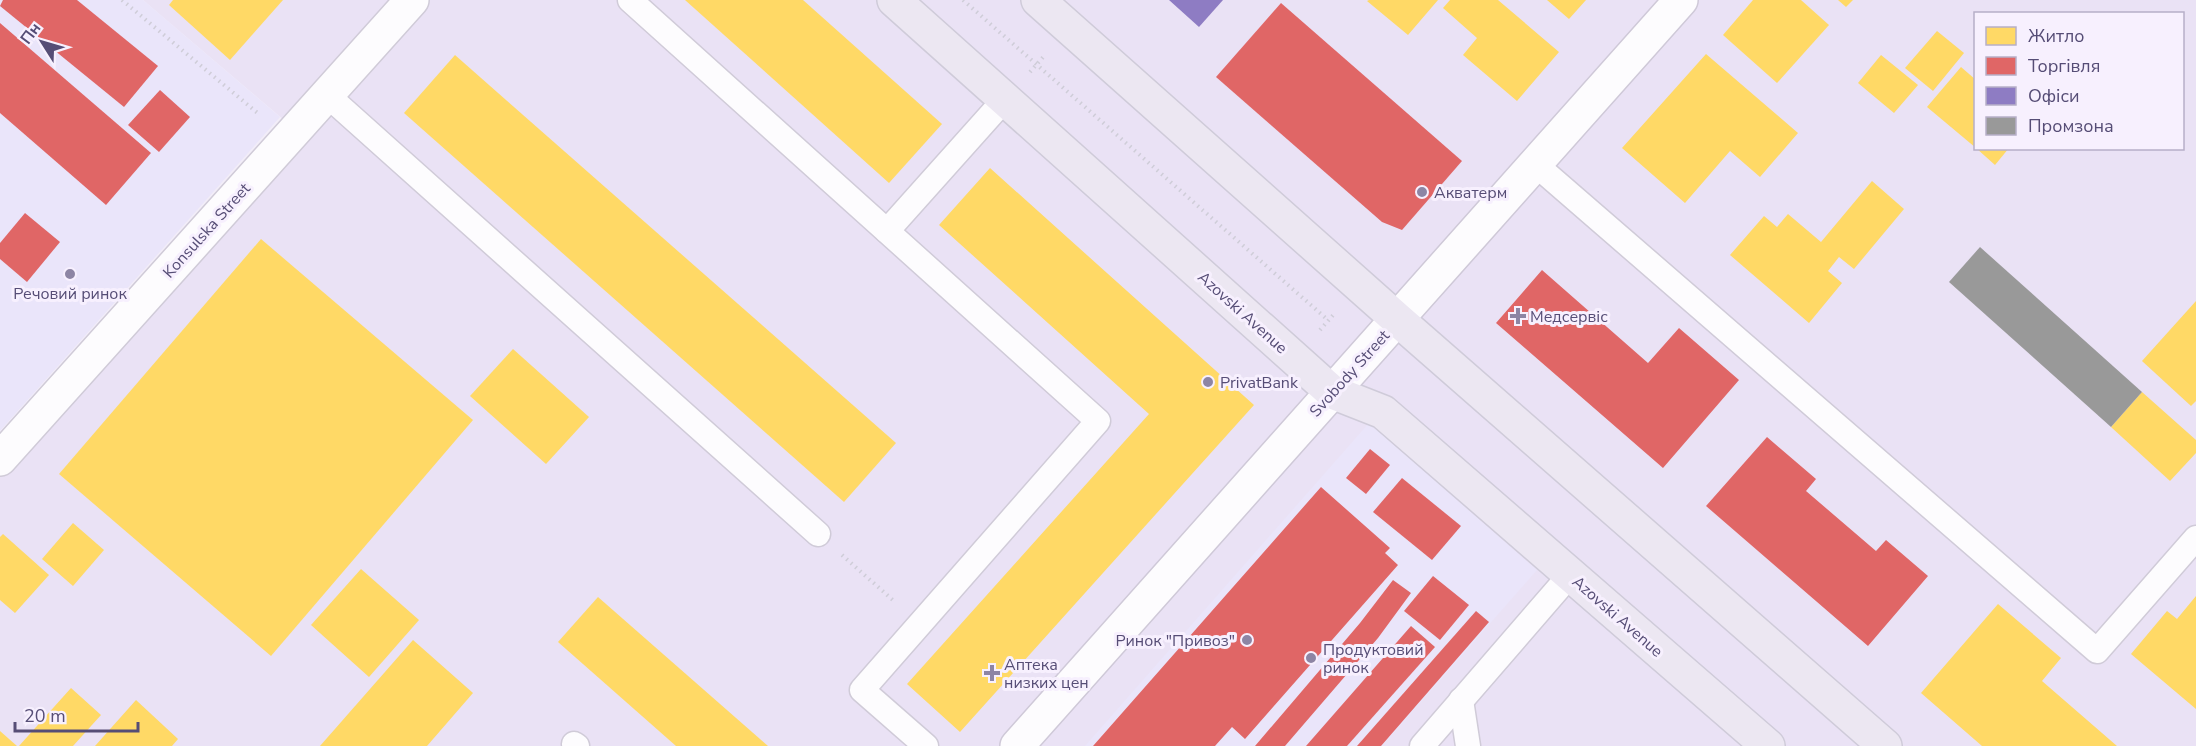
<svg xmlns="http://www.w3.org/2000/svg" width="2196" height="746" viewBox="0 0 2196 746" font-family="'Nunito Sans',sans-serif">
	<style>
		.residential { fill: #eae2f5; fill-rule: evenodd }
		.commercial { fill: #eae5fa }
		.homes { fill: #ffd966 }
		.shops { fill: #e06666 }
		.offices { fill: #8e7cc3 }
		.industry { fill: #999 }
		.lines { fill: none; stroke-linecap: round; stroke-linejoin: round }
		.service-casing { stroke: #d0cbd8; stroke-width: 27 }
		.minor-casing { stroke: #d0cbd8; stroke-width: 36 }
		.secondary-casing { stroke: #cfc9d8; stroke-width: 36 }
		.primary-casing { stroke: #cfcbd9; stroke-width: 36 }
		.path { stroke: #cfcdd8; stroke-width: 4; stroke-dasharray: 1.5 4.5; stroke-linecap: butt }
		.service { stroke: #fdfcfe; stroke-width: 24 }
		.minor { stroke: #fdfcfe; stroke-width: 33 }
		.secondary { stroke: #fdfcfe; stroke-width: 33 }
		.primary { stroke: #ece7f2; stroke-width: 33 }
		.poi-dot { fill: #8d85a4; stroke: #f7f0fe; stroke-width: 2 }
		.labels { text-anchor: middle; stroke-width: 6; stroke-linejoin: round; paint-order: stroke }
		.poi-label { font-size: 16px; fill: #564d76; stroke: #f7f0fe; text-anchor: start }
		.street-label { font-size: 16px; fill: #564d76; stroke: #f7f0fe }
	</style>
	<rect width="100%" height="100%" fill="#f2edf8"/>
	<path class="residential" d="M143,0H2196V746H0V466L298,132ZM1976,14H2182V148H1976Z"/>
	<g class="commercial">
		<path d="M0,0H143L280,117L0,431Z"/>
		<path d="M1369,423L1537,570L1382,746H1085Z"/>
	</g>
	<g class="homes">
		<path d="M173,0H283L230,60L169,5Z"/>
		<path d="M685,0H803L942,124L889,183Z"/>
		<path d="M1369,0H1438L1408,35L1367,1Z"/>
		<path d="M1450,0H1498L1559,52L1517,101L1463,55L1477,38L1443,8Z"/>
		<path d="M1547,0H1586L1569,19Z"/>
		<path d="M1753,0H1801L1829,25L1777,83L1723,35Z"/>
		<path d="M1838,0H1853L1846,7Z"/>
		<path d="M1937,31L1964,53L1933,91L1905,68Z"/>
		<path d="M1706,54L1798,133L1760,177L1730,151L1685,203L1622,148Z"/>
		<path d="M455,55L896,443L844,502L404,113Z"/>
		<path d="M1881,55L1918,85L1894,113L1858,83Z"/>
		<path d="M1961,67L1976,80V148L1927,107Z"/>
		<path d="M1976,148H2009L1995,165Z"/>
		<path d="M990,168L1254,405L960,732L907,684L1149,414L939,225Z"/>
		<path d="M1872,181L1904,209L1854,269L1839,257L1828,271L1842,283L1809,323L1730,255L1764,216L1777,227L1788,214L1821,242Z"/>
		<path d="M261,239L473,420L271,656L59,474Z"/>
		<path d="M2196,301V401L2191,406L2142,361Z"/>
		<path d="M513,349L589,417L546,464L470,396Z"/>
		<path d="M2142,392L2196,440V453L2170,481L2111,427Z"/>
		<path d="M73,523L104,550L73,586L42,559Z"/>
		<path d="M3,534L49,575L15,613L0,600V537Z"/>
		<path d="M361,569L419,620L369,677L311,625Z"/>
		<path d="M2196,596V709L2131,654L2167,611L2177,619Z"/>
		<path d="M598,597L768,746H676L558,642Z"/>
		<path d="M1998,604L2061,658L2042,681L2117,746H1982L1921,693Z"/>
		<path d="M413,640L473,693L427,746H320Z"/>
		<path d="M71,688L101,715L73,746H19Z"/>
		<path d="M136,700L178,739L172,746H95Z"/>
		<path d="M0,731L17,746H0Z"/>
	</g>
	<g class="shops">
		<path d="M3,0H77L158,66L124,107L0,6Z"/>
		<path d="M1281,3L1462,161L1402,230L1382,222L1216,77Z"/>
		<path d="M0,23L151,153L106,205L0,113Z"/>
		<path d="M160,90L190,117L159,152L128,125Z"/>
		<path d="M25,213L60,242L27,282L0,259V243Z"/>
		<path d="M1542,270L1648,363L1679,328L1739,380L1663,468L1496,323Z"/>
		<path d="M1767,437L1816,479L1806,491L1876,551L1886,540L1928,576L1868,646L1706,506Z"/>
		<path d="M1370,449L1390,465L1366,494L1346,478Z"/>
		<path d="M1402,478L1461,526L1432,560L1373,512Z"/>
		<path d="M1321,487L1390,548L1385,553L1398,565L1245,739L1232,727L1215,746H1093Z"/>
		<path d="M1433,576L1469,605L1440,640L1404,611Z"/>
		<path d="M1393,580L1411,593L1378,638L1285,746H1255L1360,623Z"/>
		<path d="M1476,611L1489,622L1381,746H1357Z"/>
		<path d="M1411,626L1435,647L1347,746H1306Z"/>
	</g>
	<path class="offices" d="M1169,0H1223L1199,27Z"/>
	<path class="industry" d="M1980,247L2142,392L2111,427L1949,282Z"/>
	<g class="lines">
		<g class="service-casing">
			<g id="service">
				<path d="M630,0L1098,421L862,690L926,746"/>
				<path d="M327,95L818,534"/>
				<path d="M1535,164L2097,651L2196,538"/>
				<path d="M887,231L1005,99"/>
				<path d="M1461,700L1468,746"/>
				<path d="M574,744L577,746"/>
				<path d="M1422,746L1570,575"/>
			</g>
		</g>
		<g class="minor-casing">
			<path id="minor" d="M0,459L412,0"/>
		</g>
		<g class="secondary-casing">
			<path id="secondary" d="M1017,746L1681,0"/>
		</g>
		<g class="primary-casing">
			<g id="primary">
				<path d="M894,0L1332,392L1383,412L1768,746"/>
				<path d="M1038,0L1397,319L1885,746"/>
			</g>
		</g>
		<g class="path">
			<path d="M122,0L260,115"/>
			<path d="M963,0L1328,320"/>
			<path d="M1030,72L1045,55"/>
			<path d="M1320,330L1335,313"/>
			<path d="M842,555L895,602"/>
		</g>
		<use href="#service" class="service"/>
		<use href="#minor" class="minor"/>
		<use href="#secondary" class="secondary"/>
		<use href="#primary" class="primary"/>
	</g>
	<g class="poi-dot">
		<circle cx="1422" cy="192" r="6"/>
		<circle cx="70" cy="274" r="6"/>
		<path d="M1515 307h6v6h6v6h-6v6h-6v-6h-6v-6h6z"/>
		<circle cx="1208" cy="382" r="6"/>
		<circle cx="1247" cy="640" r="6"/>
		<circle cx="1311" cy="658" r="6"/>
		<path d="M989 664h6v6h6v6h-6v6h-6v-6h-6v-6h6z"/>
	</g>
	<g class="labels">
		<g class="poi-label">
			<text x="1434" y="198">Акватерм</text>
			<text x="70" y="299" text-anchor="middle">Речовий ринок</text>
			<text x="1530" y="322">Медсервіс</text>
			<text x="1220" y="388">PrivatBank</text>
			<text x="1235" y="646" text-anchor="end">Ринок "Привоз"</text>
			<text x="1323" y="655">Продуктовий<tspan x="1323" dy="18">ринок</tspan></text>
			<text x="1004" y="670">Аптека<tspan x="1004" dy="18">низких цен</tspan></text>
		</g>
		<g class="street-label">
			<text transform="translate(206 230) rotate(-48)" y="6">Konsulska Street</text>
			<text transform="translate(1243 312) rotate(42)" y="6">Azovski Avenue</text>
			<text transform="translate(1349 373) rotate(-48)" y="6">Svobody Street</text>
			<text transform="translate(1618 616) rotate(41)" y="6">Azovski Avenue</text>
		</g>
	</g>
	<rect x="1974" y="12" width="210" height="138" fill="#f7f0fe" stroke="#b7afc8" stroke-width="1.5"/>
	<rect x="1986" y="27" width="30" height="18" fill="#ffd966" stroke="#b7afc8" stroke-width="1.5"/>
	<text x="2028" y="42" font-size="18" fill="#564d76">Житло</text>
	<rect x="1986" y="57" width="30" height="18" fill="#e06666" stroke="#b7afc8" stroke-width="1.5"/>
	<text x="2028" y="72" font-size="18" fill="#564d76">Торгівля</text>
	<rect x="1986" y="87" width="30" height="18" fill="#8e7cc3" stroke="#b7afc8" stroke-width="1.5"/>
	<text x="2028" y="102" font-size="18" fill="#564d76">Офіси</text>
	<rect x="1986" y="117" width="30" height="18" fill="#999999" stroke="#b7afc8" stroke-width="1.5"/>
	<text x="2028" y="132" font-size="18" fill="#564d76">Промзона</text>
	<g transform="translate(42 42) rotate(307)" stroke="#f7f0fe" stroke-width="4.5" paint-order="stroke">
	<path d="M0-4.5L10 22L0 15L-10 22Z" fill="#564d76"/>
	<text y="-9" font-size="16" font-weight="bold" text-anchor="middle" fill="#564d76">Пн</text>
	</g>
	<path d="M15 722v9h123v-9" fill="none" stroke="#564d76" stroke-width="3"/>
	<text x="24" y="722" font-size="18" fill="#564d76" stroke="#f7f0fe" stroke-width="4.5" paint-order="stroke">20 m</text>
</svg>
